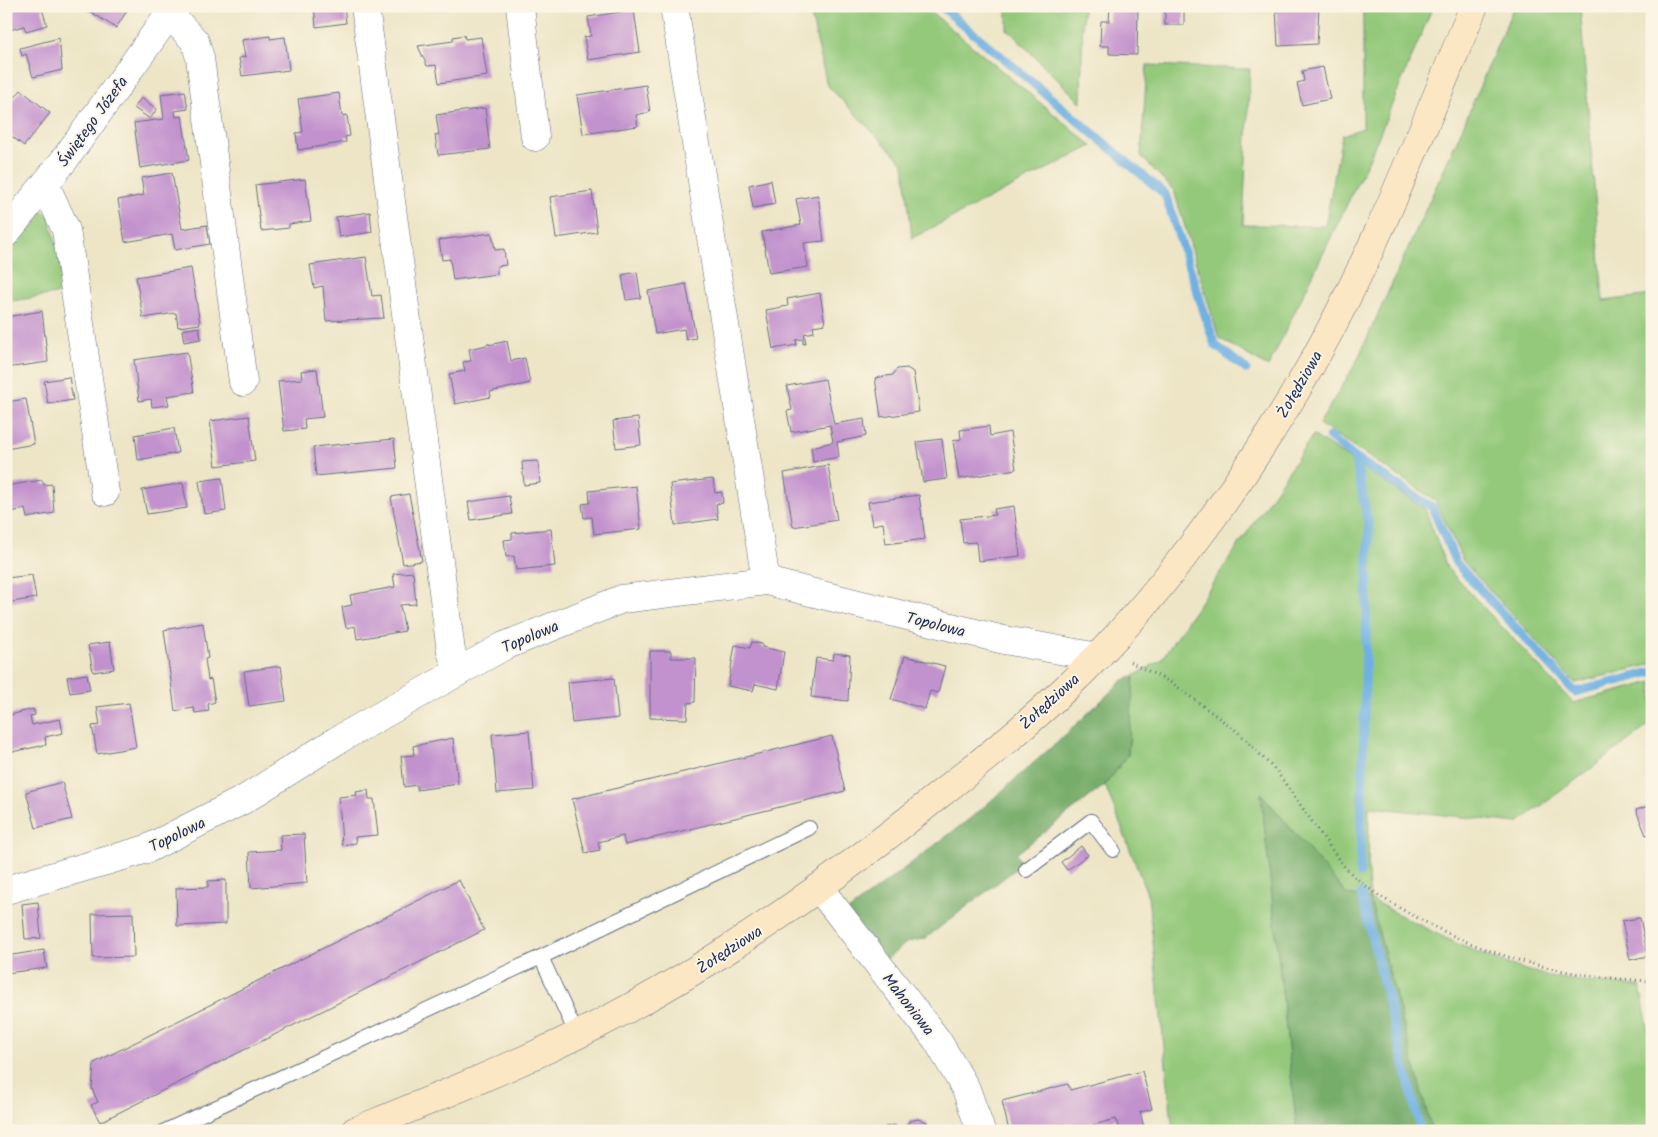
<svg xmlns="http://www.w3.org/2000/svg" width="1658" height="1137" viewBox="0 0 1658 1137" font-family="Kalam,sans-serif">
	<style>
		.green { fill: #94c97b; stroke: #587c6c }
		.forest { fill: #77ad6b; stroke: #496e64 }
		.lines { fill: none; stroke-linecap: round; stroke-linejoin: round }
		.stream { stroke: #6fb0e3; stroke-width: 9 }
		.building { fill: #c292ce }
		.lane-casing { stroke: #646f82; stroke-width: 16 }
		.street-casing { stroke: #646f82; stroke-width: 29 }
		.secondary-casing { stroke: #646f82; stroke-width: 29 }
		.path { stroke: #646f82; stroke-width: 3; stroke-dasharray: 1 4; stroke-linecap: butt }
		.lane { stroke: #fff; stroke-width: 14 }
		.street { stroke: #fff; stroke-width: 28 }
		.secondary { stroke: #fbe7c3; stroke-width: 28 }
		.labels { text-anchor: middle; stroke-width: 4; stroke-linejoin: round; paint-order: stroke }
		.street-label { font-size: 16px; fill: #1b2f5e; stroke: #fcf5e5 }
	</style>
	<rect width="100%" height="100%" fill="#fcf5e5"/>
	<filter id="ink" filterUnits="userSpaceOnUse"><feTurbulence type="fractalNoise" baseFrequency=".02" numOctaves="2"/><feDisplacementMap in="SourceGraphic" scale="10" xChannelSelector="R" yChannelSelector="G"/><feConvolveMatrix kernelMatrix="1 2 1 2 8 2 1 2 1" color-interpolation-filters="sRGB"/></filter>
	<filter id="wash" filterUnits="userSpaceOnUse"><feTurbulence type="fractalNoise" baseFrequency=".0096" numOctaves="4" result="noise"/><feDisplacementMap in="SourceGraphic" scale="20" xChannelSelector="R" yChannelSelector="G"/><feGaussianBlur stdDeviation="1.12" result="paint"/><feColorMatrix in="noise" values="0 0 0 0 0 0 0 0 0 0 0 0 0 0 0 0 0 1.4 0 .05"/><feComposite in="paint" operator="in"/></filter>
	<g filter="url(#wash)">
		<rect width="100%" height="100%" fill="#ede5c6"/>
		<g class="green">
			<path d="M809,6H924L1092,146L912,238L904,164L827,85Z"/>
			<path d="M1007,6H1083L1081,103L1007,29Z"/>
			<path d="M1363,6H1433L1370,157L1268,367L1219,338L1174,191L1141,156L1147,65L1250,69L1243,225L1325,226L1342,135L1363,128Z"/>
			<path d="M1514,6H1580L1603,301L1652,295V664L1575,683L1463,561L1435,500L1319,424L1355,365L1458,138Z"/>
			<path d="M40,210L49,215L68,292L6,302V248L32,214Z"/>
			<path d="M1313,435L1425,509L1447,568L1573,703L1652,682V723L1518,823L1369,807L1368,876L1370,899C1426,929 1483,960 1545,975C1576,982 1608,984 1640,986L1652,1047V1131H1432L1347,896L1261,794L1297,1131H1173L1148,896L1105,785L1128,755L1134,676L1161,660Z"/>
		</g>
		<g class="forest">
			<path d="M1134,676L1128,755L1105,785L1016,854L1022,864L926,938L906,943L886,960L848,911L976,814L1064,736L1123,680Z"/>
			<path d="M1261,793L1347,895L1370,899L1432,1131H1297Z"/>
		</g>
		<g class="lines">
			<g class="stream">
				<path d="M941,6L1165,194L1215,345L1246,369"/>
				<path d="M1329,437L1355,458L1369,527L1360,873"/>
				<path d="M1355,458L1432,507L1456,563L1575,692L1652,672"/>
				<path d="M1361,894L1421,1131"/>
			</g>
		</g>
		<g id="blocks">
			<g class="building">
				<path d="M6,6H41L47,25L26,31L24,26L6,31Z"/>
				<path d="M88,6H130L116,28L86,9Z"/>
				<path d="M314,6H344L346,23L316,27Z"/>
				<path d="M1110,6L1138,7L1137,55L1109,54V46H1100L1101,21H1109Z"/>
				<rect x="1165" y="6" width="19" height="19"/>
				<path d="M1319,7L1317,44L1278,46L1276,9Z"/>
				<path d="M634,10L640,52L588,60L584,37L591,36L588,17Z"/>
				<path d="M464,35L465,39L481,37L487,76L439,83L436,65L427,66L418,46L453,41V37Z"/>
				<path d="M270,36V39L285,37L289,70L242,76L239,58L245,57L242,40Z"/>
				<path d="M59,38L62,70L33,77L26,54L22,56L20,48Z"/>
				<path d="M1323,67L1330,99L1302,105L1297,83L1304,81L1302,71Z"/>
				<path d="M646,85L650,112L636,115L638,126L583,134L577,95Z"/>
				<path d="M21,90L50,113L24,146L6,132V100L10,103Z"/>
				<path d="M185,91L188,109L175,111L176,117L182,116L189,160L140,168L134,123L164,119L161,94Z"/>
				<path d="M339,93L342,116L347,115L350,136L345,137L346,142L298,150L296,133L303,132L298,99Z"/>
				<path d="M141,98L157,109L150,119L134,108Z"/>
				<path d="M485,108L490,149L438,155L435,135L439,134L436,115Z"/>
				<path d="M172,173L182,229L207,225L210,244L175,250L172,234L125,242L118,200L144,195L141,178Z"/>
				<path d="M305,179L311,221L289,224V228L261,231L255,185Z"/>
				<path d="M771,180L775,204L753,208L749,185Z"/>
				<path d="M592,191L597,232L556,238L550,197Z"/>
				<path d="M818,195L824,241L804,243L808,267L769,273L762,232L801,225L796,199Z"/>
				<path d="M370,212L372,232L339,237L336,217Z"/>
				<path d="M492,233L495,250L504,249L506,265L497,266V274L453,280L450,259L442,260L439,240Z"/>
				<path d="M366,257L372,296L381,295L384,318L326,321L323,286L314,288L310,265Z"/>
				<path d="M191,268L200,324L178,327L176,313L143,318L136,277Z"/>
				<path d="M637,272L641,298L626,300L622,275Z"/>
				<path d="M686,284L696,338L686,340L684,329L655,334L648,291Z"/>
				<path d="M820,293L825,324L813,326L814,332L804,334L806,343L803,344V339L796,340L797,345L773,349L766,310L788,306L787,299Z"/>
				<path d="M42,311L48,362L6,368V317Z"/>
				<path d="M199,327L201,339L184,342L182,330Z"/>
				<path d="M507,341L511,361L525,358L530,383L490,392L491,397L455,404L449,374L465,371L463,362L471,361L469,349L487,345L489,343V345Z"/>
				<path d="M187,352L194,392L167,396L169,405L152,407L151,399L139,401L134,360Z"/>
				<path d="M907,368L913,372L919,412L881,417L875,378L893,375L897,369Z"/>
				<path d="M317,369L323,417L304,419L305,429L284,431L278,381L302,379L301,371Z"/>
				<path d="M69,377L73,400L48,404L44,381Z"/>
				<path d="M825,379L834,424L864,419L866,436L837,442L839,457L813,462L811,447L833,442L830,425L791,432L787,411L792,410L787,386Z"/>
				<path d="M26,399L34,444L6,449V402Z"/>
				<path d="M249,416L255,461L216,466L210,421Z"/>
				<path d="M638,418L641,445L616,448L613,421Z"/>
				<path d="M989,426L990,436L1010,432L1016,469L959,479L953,441L961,439L960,430Z"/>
				<path d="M174,428L178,453L138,460L135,435Z"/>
				<path d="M394,439L397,468L316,476L313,447Z"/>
				<path d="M942,439L947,479L923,482L917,442Z"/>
				<path d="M538,461L540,483L524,485L522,462Z"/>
				<path d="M828,465L837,520L793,527L784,473Z"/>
				<path d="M222,478L226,511L204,514L199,481Z"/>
				<path d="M713,479L715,493L722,492L723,503L716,504L718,519L675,525L670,484Z"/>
				<path d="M42,480L44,485L52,484L54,513L27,518L25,509L11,512L6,486Z"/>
				<path d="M183,483L187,508L147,514L142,490Z"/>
				<path d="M636,486L641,529L594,534L592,517L584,518L582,504L590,503L589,491Z"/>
				<path d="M409,494L422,561L403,564L391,497Z"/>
				<path d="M919,495L925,539L886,544L883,523L872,525L868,502Z"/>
				<path d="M509,496L512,514L471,520L468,502Z"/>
				<path d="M1014,506L1020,556L978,561L976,542L963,543L960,519L995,515L994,509Z"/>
				<path d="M551,529L555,566L516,570L514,556L506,557L504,540L512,539V533Z"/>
				<path d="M413,572L416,604L400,605L405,631L357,639L355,626L346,628L342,607L352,605L350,595L395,587L393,574Z"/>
				<path d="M32,575L36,598L6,603V578Z"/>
				<path d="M203,623L208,658L205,659L208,680L211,679L215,702L208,704L209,711L195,713L194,708L175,711L164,630Z"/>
				<path d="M110,642L114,669L93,672L88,645Z"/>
				<path d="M752,642L762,644V647L784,652L778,689L755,684L753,691L728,686L735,645L750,648Z"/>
				<path d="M650,651H671V658H696L695,702L688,703L687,719L650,718Z"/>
				<path d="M834,653L850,655L848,701L811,697L816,658L833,660Z"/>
				<path d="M905,656L945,666L938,693L930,691L925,709L891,699Z"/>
				<path d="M281,666L286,701L249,706L244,671Z"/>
				<path d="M87,674L90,690L70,693L67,677Z"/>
				<path d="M614,678L618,718L572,723L568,682Z"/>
				<path d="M129,703L136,747L97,754L92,726L100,725L97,707Z"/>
				<path d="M33,709L35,715L30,716L32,725L60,719L63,733L45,737L46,745L6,753V716Z"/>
				<path d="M529,731L534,790L497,793L492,734Z"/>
				<path d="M832,736L845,791L625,845L623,836L598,842L600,850L585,853L572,799Z"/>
				<path d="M453,738L458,784L417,790V785L404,787L401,756L414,755L413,746Z"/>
				<path d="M62,782L72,819L36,828L26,792Z"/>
				<path d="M368,790L369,799H374L378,835L355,837L356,843L342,845L339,797L357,795L356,792Z"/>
				<path d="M1652,805V833L1646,835L1636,810Z"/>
				<path d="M304,834L307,883L251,888L249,852L281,850L280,835Z"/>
				<path d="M1081,846L1088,855L1067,870L1061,862Z"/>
				<path d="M226,880V924L177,926L176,888L208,887V881Z"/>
				<path d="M459,880L484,930L100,1122L91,1105L98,1102L92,1089L94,1063Z"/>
				<path d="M38,902L41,938L25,939L22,904Z"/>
				<path d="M133,913L134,957L93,958L92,914Z"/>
				<path d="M1640,918L1648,956L1630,960L1622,921Z"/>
				<path d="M44,950L47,968L6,973V956Z"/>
				<path d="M1142,1071L1152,1109L1140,1112L1145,1131H1119L1116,1119L1093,1125L1094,1131H1009L1002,1101L1068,1084L1070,1090Z"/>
				<path d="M918,1119L927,1122L929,1131H883L885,1127L894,1125L901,1129L906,1128L909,1121Z"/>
			</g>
		</g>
	</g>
	<g filter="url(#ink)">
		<use href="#blocks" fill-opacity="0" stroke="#646f82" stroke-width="1"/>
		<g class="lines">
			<g class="lane-casing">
				<g id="lane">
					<path d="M1026,870L1091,821L1113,850"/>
					<path d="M577,1035L541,957L809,828"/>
					<path d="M165,1131L541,957"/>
				</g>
			</g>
			<g class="street-casing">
				<g id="street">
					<path d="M365,6L451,651L458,672"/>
					<path d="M520,6L535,137"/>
					<path d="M674,6L766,581"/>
					<path d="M169,14L195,41L200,58L243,382"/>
					<path d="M45,184L66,230L105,492"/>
					<path d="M6,233L65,159L175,6"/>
					<path d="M819,888L937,1040L966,1089L981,1131"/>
					<path d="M6,890L147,849L245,799L336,741L504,646L622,599L766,581L1004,640L1098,657"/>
				</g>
			</g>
			<g class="secondary-casing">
				<path id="secondary" d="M355,1131C436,1098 518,1065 597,1025C720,962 832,882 939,795C995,751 1052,705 1101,653C1174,576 1238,487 1293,396C1367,273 1419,138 1474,6"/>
			</g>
			<path class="path" d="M1130,662L1172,683L1238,732L1277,772L1342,864C1364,888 1388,902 1416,917C1492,959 1565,977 1652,981"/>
			<use href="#lane" class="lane"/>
			<use href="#street" class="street"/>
			<use href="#secondary" class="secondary"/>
		</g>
	</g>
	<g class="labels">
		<g class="street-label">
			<text transform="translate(92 121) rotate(-54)" y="6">Świętego Józefa</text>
			<text transform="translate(1299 384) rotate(-60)" y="6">Żołędziowa</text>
			<text transform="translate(936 624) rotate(14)" y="6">Topolowa</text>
			<text transform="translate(530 636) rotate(-23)" y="6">Topolowa</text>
			<text transform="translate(1049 701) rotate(-42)" y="6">Żołędziowa</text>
			<text transform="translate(177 834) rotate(-26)" y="6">Topolowa</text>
			<text transform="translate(729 949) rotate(-33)" y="6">Żołędziowa</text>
			<text transform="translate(909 1004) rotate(52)" y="6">Mahoniowa</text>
		</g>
	</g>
	<rect width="1658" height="1137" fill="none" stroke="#fcf5e5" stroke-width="25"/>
</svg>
